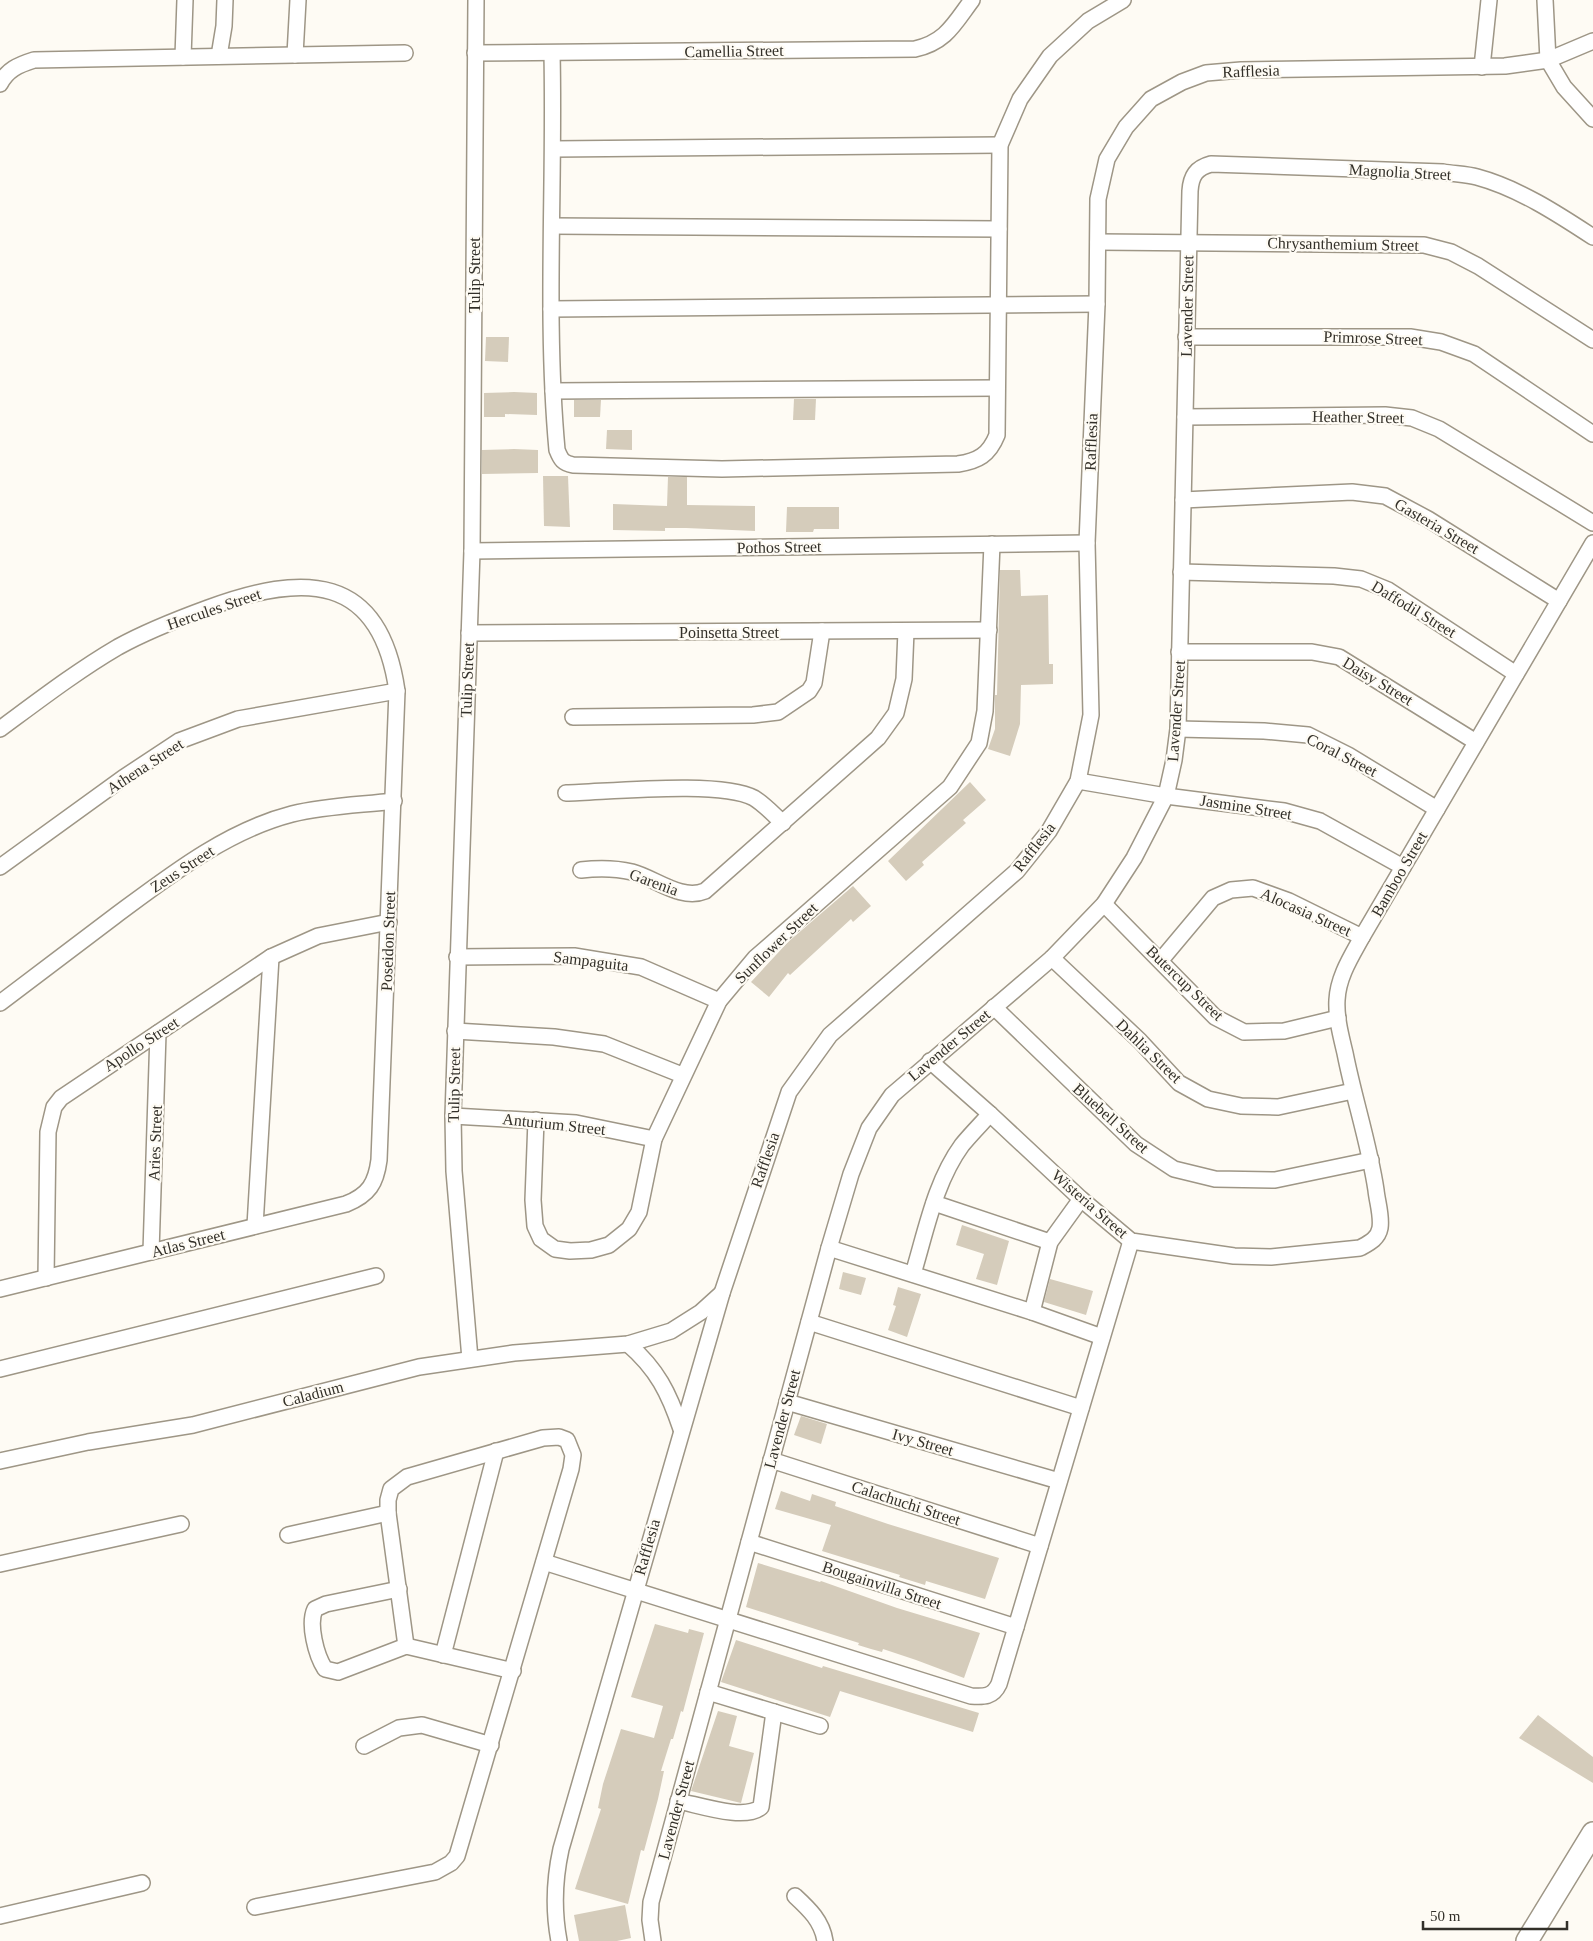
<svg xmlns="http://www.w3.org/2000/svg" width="1593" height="1941" font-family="'Times New Roman',serif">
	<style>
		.building { fill: #d5ccbb }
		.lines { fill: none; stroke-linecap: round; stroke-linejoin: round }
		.street-casing { stroke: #9e9686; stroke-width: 18 }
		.secondary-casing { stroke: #9e9686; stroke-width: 24 }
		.street { stroke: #fff; stroke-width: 15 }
		.secondary { stroke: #fff; stroke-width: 21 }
		.labels { text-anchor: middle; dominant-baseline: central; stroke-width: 4.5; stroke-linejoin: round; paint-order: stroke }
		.street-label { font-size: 16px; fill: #333029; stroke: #fefbf4 }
	</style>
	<rect width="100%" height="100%" fill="#fefbf4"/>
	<g class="building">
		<polygon points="486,337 509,337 508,362 485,361"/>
		<polygon points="514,392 537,393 537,415 505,414 505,417 484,417 484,393"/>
		<polygon points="794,399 816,399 815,420 793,420"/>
		<polygon points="574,400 601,400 600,417 574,417"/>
		<polygon points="607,430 632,430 632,450 606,449"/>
		<polygon points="514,449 538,450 538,473 482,474 482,450"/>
		<polygon points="543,476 568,476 570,527 544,526"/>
		<polygon points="668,477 687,477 687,505 755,506 755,531 686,528 665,528 665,531 613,530 613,504 667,506"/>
		<polygon points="787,507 839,507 839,529 814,529 813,532 786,532"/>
		<polygon points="1000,570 1020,570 1021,596 1048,595 1049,664 1053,664 1053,684 1021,685 1020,724 1010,756 988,749 995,729 995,695 997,695"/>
		<polygon points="970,782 986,800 963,820 966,823 922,862 924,865 906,881 888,861"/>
		<polygon points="853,886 871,906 853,922 851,919 790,975 788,973 769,997 751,982 788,942"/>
		<polygon points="962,1225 1009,1241 997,1285 976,1279 984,1254 956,1245"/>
		<polygon points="843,1272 866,1278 861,1295 839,1289"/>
		<polygon points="1050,1279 1093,1291 1086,1315 1044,1302"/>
		<polygon points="898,1287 921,1294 907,1337 888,1330 896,1306 893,1305"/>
		<polygon points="801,1416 827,1424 821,1444 794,1435"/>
		<polygon points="781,1491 810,1501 812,1494 836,1502 835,1506 888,1524 999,1558 985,1599 926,1581 925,1585 899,1577 900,1575 822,1551 831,1525 775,1509"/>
		<polygon points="758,1563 820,1582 821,1581 897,1608 980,1633 964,1678 916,1660 883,1649 882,1652 871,1649 858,1645 859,1643 746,1607"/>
		<polygon points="655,1624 688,1633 689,1629 704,1633 683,1712 681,1711 673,1739 671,1739 661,1771 664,1771 658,1799 644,1851 641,1850 628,1904 575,1889 601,1809 598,1808 603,1784 621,1729 654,1738 663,1706 631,1697"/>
		<polygon points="736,1640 822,1668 823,1666 979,1713 973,1732 840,1691 830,1717 721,1682"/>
		<polygon points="718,1711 737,1716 729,1746 754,1753 741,1803 691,1791"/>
		<polygon points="1538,1715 1593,1757 1593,1783 1519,1738"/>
		<polygon points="625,1905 631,1938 617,1941 579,1941 574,1915"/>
	</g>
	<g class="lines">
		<defs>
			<g id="street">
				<polyline points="1545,0 1548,60 1564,87 1593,119"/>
				<path d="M 475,53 L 915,49 C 946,42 954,24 972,0"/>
				<path d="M 552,54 C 555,186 545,318 557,450 C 561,460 563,463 573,465 L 722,469 L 958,464 C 978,461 989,455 997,435 L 1000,145 L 1020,99 L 1050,56 L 1088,21 L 1123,0"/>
				<polyline points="295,55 298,0"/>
				<polyline points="219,56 224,26 225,0"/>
				<polyline points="183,57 185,0"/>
				<polyline points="1482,67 1489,0"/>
				<path d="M 0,84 C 7,70 18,65 34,60 L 405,53"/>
				<polyline points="554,149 1000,145"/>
				<polyline points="552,226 999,229"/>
				<polyline points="1098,242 1424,245 1451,252 1478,266 1593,340"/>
				<polyline points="551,309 1097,304"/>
				<polyline points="1186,337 1410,337 1441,342 1474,354 1593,434"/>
				<polyline points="553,391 997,388"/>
				<polyline points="1185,417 1385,415 1412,418 1439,429 1593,523"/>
				<polyline points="1183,500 1352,492 1385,496 1428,519 1559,601"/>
				<polyline points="472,551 1087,543"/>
				<polyline points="1181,572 1334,576 1361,579 1388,590 1516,674"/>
				<polyline points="469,633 989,630"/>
				<polyline points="1179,652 1312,652 1339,657 1476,742"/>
				<polyline points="573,717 753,715 778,712 809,691 814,683 822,631"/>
				<path d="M 0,729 C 38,701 77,671 118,647 C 147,631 178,619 208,608 C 303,573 380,572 397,691 L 379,1160 C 376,1183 369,1195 346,1204 L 0,1289"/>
				<polyline points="1178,729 1264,731 1308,735 1348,755 1437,809"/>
				<polyline points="1078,781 1166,796 1284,811 1320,821 1403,867"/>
				<path d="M 566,793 C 608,792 721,780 754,798 C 764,804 774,815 783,823"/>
				<polyline points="0,867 123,778 179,741 238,719 397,691"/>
				<path d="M 581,870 C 598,868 615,868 632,872 C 655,878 681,901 705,891 L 878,738 L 896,713 L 904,679 L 906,631"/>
				<polyline points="1104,904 1215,1017 1244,1032 1284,1031 1338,1018"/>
				<polyline points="457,957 574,956 641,967 719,1001"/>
				<polyline points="1052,958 1140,1041 1179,1083 1208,1099 1241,1106 1278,1107 1353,1091"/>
				<polyline points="1161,960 1213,898 1231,890 1253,888 1289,901 1362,937"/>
				<path d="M 0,1003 C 38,974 77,945 115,916 C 169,876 226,831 292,814 C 325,806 360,805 394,801"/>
				<polyline points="994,1007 1136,1144 1174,1169 1215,1179 1275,1180 1371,1160"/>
				<polyline points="455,1031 554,1037 604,1044 682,1075"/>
				<path d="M 930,1061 L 990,1114 L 1081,1199 L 1131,1241 L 1234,1256 L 1271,1257 L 1360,1248 C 1369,1243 1378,1239 1380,1228 C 1382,1216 1377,1201 1376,1190 C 1369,1143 1354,1099 1345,1053 C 1341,1036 1336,1018 1337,1000 C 1338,977 1351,957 1362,937 L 1593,543"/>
				<polyline points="453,1116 576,1123 654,1139"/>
				<polyline points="536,1120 533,1200 535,1226 541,1239 555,1249 570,1251 591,1250 609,1245 629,1229 639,1212 654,1139 719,1001 755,958 950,787 979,743 985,711 992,544"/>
				<polyline points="934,1203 1050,1242"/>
				<polyline points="255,1226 271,957"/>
				<polyline points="829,1248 1032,1312 1102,1337"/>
				<polyline points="151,1252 158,1033"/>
				<path d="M 913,1274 C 926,1231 935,1182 962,1145 C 971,1134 981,1124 990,1114"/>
				<polyline points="46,1278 48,1132 54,1107 61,1098 271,957 318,936 389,922"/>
				<polyline points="1032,1312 1050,1242 1081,1199"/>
				<polyline points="809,1322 1081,1408"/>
				<path d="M 628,1344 C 657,1369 669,1393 681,1429"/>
				<polyline points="470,1359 454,1171 453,1116 472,551 476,0"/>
				<polyline points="0,1369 376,1276"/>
				<polyline points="787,1402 1059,1481"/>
				<polyline points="771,1460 1040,1546"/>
				<polyline points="0,1461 88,1442 193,1425 419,1367 514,1353 628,1344 671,1331 701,1312 722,1293"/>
				<polyline points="288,1535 388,1513"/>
				<polyline points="749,1542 1016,1627"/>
				<path d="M 544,1562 L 971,1696 C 984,1697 993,1697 999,1684 L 1131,1241"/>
				<polyline points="0,1564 181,1524"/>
				<path d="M 399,1589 L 326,1604 L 315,1609 C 308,1624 316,1655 325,1669 L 338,1672 L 406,1646 L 513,1671"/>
				<polyline points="443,1655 496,1451"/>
				<polyline points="708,1692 820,1726"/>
				<polyline points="364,1746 399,1728 422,1725 491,1745"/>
				<path d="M 678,1801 C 699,1805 745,1821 761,1807 L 774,1712"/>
				<path d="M 795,1896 C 809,1909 822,1921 825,1941"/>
				<polyline points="255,1907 435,1872 451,1863 457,1856 571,1469 573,1455 567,1440 559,1437 543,1438 407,1477 391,1489 388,1500 388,1513 406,1646"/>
				<polyline points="0,1916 142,1883"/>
				<path d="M 559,1941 C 553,1909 554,1881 561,1849 L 722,1293 L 789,1092 L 830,1035 L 1017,871 L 1049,831 L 1078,781 L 1091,715 L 1087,543 L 1097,304 L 1098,199 L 1107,159 L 1126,127 L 1151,99 L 1182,82 L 1206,73 L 1241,70 L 1505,66 L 1548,60 L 1593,41"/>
				<path d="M 653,1941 L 650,1920 L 651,1902 L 829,1248 L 851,1174 L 869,1128 L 892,1095 L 1052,958 L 1104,904 L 1134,858 L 1166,796 L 1174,760 L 1178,729 L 1190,191 C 1191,176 1196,168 1211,164 L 1443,172 C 1454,174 1466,174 1477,177 C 1518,188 1558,214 1593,237"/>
			</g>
			<polyline id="secondary" points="1527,1941 1593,1833"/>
		</defs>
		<use href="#street" class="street-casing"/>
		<use href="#secondary" class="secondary-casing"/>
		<use href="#street" class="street"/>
		<use href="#secondary" class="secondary"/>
	</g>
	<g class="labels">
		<g class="street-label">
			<text transform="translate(734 51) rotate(-1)">Camellia Street</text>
			<text transform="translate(1251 71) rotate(-2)">Rafflesia</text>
			<text transform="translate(1400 172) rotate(3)">Magnolia Street</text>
			<text transform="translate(1343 244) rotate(1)">Chrysanthemium Street</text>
			<text transform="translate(474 275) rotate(-90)">Tulip Street</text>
			<text transform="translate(1187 306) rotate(-89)">Lavender Street</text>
			<text transform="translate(1373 338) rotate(2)">Primrose Street</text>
			<text transform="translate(1358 417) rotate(1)">Heather Street</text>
			<text transform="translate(1091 442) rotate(-88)">Rafflesia</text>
			<text transform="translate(1437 526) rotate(30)">Gasteria Street</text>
			<text transform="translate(779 547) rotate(-1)">Pothos Street</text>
			<text transform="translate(214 609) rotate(-19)">Hercules Street</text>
			<text transform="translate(1414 609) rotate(31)">Daffodil Street</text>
			<text x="729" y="632">Poinsetta Street</text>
			<text transform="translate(467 680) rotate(-88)">Tulip Street</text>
			<text transform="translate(1378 681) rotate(31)">Daisy Street</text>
			<text transform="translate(1176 711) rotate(-86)">Lavender Street</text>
			<text transform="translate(1342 755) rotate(27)">Coral Street</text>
			<text transform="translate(145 766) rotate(-33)">Athena Street</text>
			<text transform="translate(1246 807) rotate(9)">Jasmine Street</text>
			<text transform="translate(1034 847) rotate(-52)">Rafflesia</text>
			<text transform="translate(182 869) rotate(-33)">Zeus Street</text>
			<text transform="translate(1399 874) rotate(-60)">Bamboo Street</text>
			<text transform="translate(654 882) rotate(20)">Garenia</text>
			<text transform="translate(1306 912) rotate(24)">Alocasia Street</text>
			<text transform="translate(388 941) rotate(-88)">Poseidon Street</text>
			<text transform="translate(776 943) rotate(-44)">Sunflower Street</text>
			<text transform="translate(591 961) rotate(7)">Sampaguita</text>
			<text transform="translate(1185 983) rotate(44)">Butercup Street</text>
			<text transform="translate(141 1044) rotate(-33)">Apollo Street</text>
			<text transform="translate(949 1045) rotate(-40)">Lavender Street</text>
			<text transform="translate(1149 1051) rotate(44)">Dahlia Street</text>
			<text transform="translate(454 1085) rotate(-89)">Tulip Street</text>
			<text transform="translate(1111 1118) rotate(42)">Bluebell Street</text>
			<text transform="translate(554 1124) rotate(6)">Anturium Street</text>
			<text transform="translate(155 1143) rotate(-88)">Aries Street</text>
			<text transform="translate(765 1160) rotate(-71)">Rafflesia</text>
			<text transform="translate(1090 1204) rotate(41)">Wisteria Street</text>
			<text transform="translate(188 1243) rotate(-14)">Atlas Street</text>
			<text transform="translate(313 1394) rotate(-15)">Caladium</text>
			<text transform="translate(782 1419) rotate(-75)">Lavender Street</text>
			<text transform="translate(923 1442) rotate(16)">Ivy Street</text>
			<text transform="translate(906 1503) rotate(18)">Calachuchi Street</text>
			<text transform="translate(647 1547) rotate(-74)">Rafflesia</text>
			<text transform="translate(882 1585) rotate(18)">Bougainvilla Street</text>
			<text transform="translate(676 1810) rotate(-75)">Lavender Street</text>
		</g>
	</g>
	<path d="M1423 1921v8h144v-8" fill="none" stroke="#333029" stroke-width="2.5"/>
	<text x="1430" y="1921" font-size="15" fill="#333029" stroke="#fefbf4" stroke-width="4" paint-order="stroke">50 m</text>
</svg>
